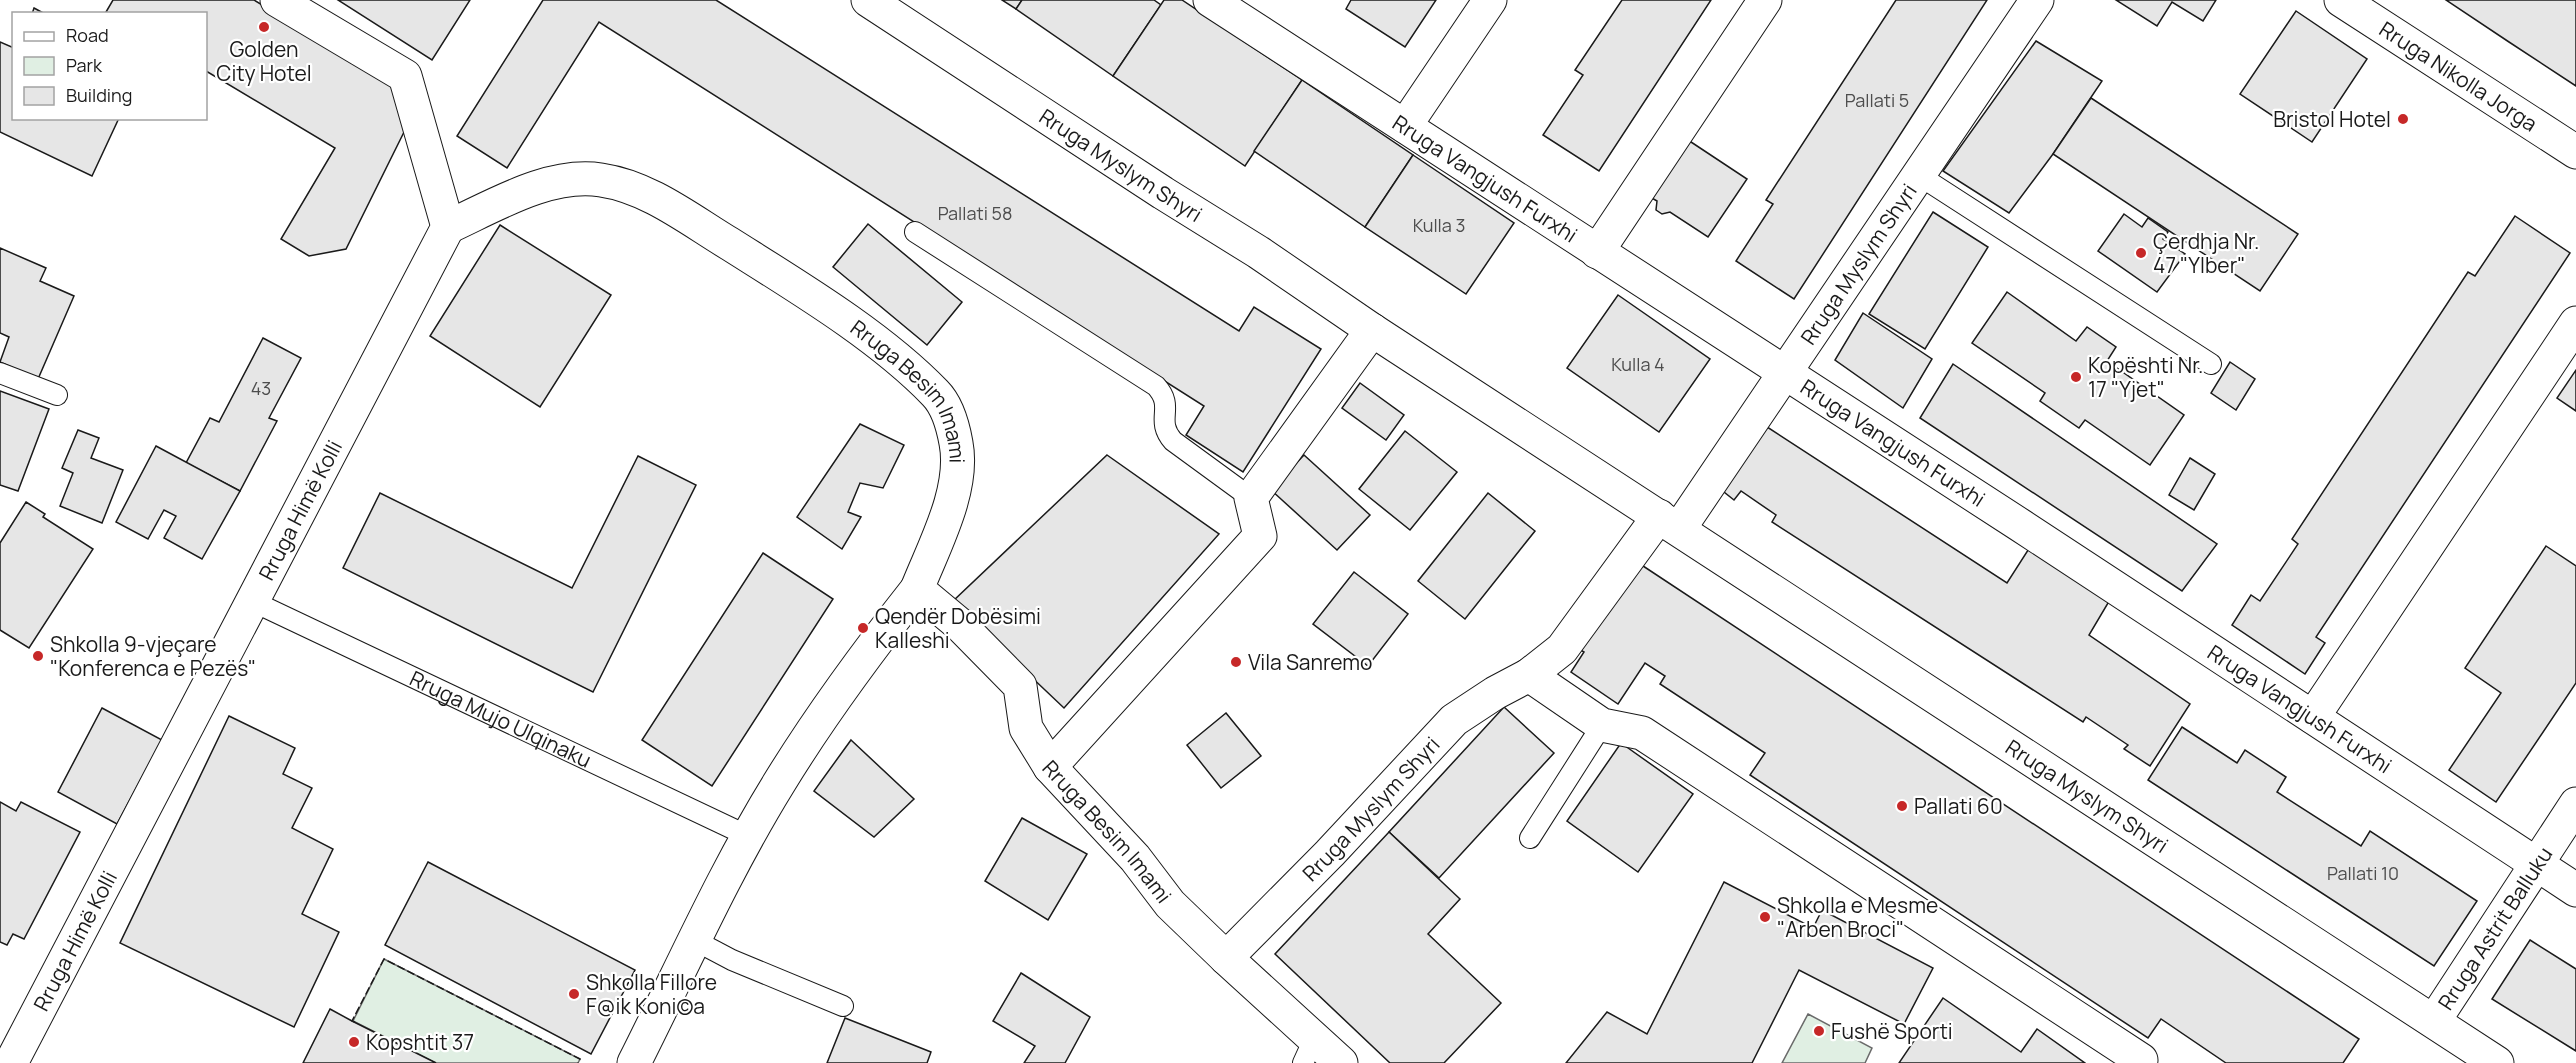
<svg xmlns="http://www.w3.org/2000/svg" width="2576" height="1063" font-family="Manrope,sans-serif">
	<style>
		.green { fill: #e0efe3; stroke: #6a6a6a; stroke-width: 1.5 }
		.building { fill: #e6e6e6; stroke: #1a1a1a; stroke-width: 1.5 }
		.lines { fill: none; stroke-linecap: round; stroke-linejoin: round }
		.service-casing { stroke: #1a1a1a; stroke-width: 22 }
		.minor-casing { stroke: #1a1a1a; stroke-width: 35 }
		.tertiary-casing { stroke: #1a1a1a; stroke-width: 35 }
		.service { stroke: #fff; stroke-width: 20 }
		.minor { stroke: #fff; stroke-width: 33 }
		.tertiary { stroke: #fff; stroke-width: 33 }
		.fence { stroke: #1a1a1a; stroke-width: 1.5; stroke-dasharray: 8 3; stroke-linecap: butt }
		.poi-dot { fill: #c62828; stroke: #fff; stroke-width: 2 }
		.labels { text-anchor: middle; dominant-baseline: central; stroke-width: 4.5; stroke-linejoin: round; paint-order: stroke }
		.number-label { font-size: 18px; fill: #4d4d4d }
		.poi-label { font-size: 21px; fill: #1a1a1a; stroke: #fff; text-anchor: start }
		.street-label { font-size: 21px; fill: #1a1a1a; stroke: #fff }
	</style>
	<rect width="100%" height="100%" fill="#fff"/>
	<g class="green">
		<polygon points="384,959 580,1059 578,1063 436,1063 353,1021"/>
		<polygon points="1808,1014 1872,1048 1865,1063 1782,1063"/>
	</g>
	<g class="building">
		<polygon points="113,0 254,0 392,83 407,126 346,249 309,256 281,239 335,148 206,71 206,14 110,14 106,12"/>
		<polygon points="338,0 470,0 432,60"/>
		<polygon points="543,0 716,0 1239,331 1254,307 1321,349 1243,472 1186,435 1204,406 599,22 507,168 457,136"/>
		<polygon points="1002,0 1022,0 1016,9"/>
		<polygon points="1022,0 1154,0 1161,5 1113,76 1016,9"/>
		<polygon points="1164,0 1182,0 1302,80 1245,166 1113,76"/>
		<polygon points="1351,0 1436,0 1405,47 1346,9"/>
		<polygon points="1622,0 1711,0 1599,171 1543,135 1583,75 1575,70"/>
		<polygon points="1896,0 1987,0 1794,299 1736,261 1773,204 1766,200"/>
		<polygon points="2116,0 2216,0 2203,21 2172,2 2157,26"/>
		<polygon points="2446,0 2576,0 2576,86 2509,42"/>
		<polygon points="34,8 45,14 32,14"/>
		<polygon points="2296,11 2367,59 2312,142 2240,94"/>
		<polygon points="2036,41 2102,81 2053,154 2009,213 1943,171"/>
		<polygon points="0,42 14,48 14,118 119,118 92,176 0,132"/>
		<polygon points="1302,80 1413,155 1365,227 1254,151"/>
		<polygon points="2091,98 2298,234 2260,291 2053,154"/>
		<polygon points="1688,140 1747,179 1708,237 1670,212 1662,214 1656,210 1657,201 1650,197"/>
		<polygon points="1413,155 1514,223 1466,294 1365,227"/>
		<polygon points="1933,212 1988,247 1925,349 1869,314"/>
		<polygon points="2124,214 2142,227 2148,218 2168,232 2163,239 2185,254 2157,292 2098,251"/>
		<polygon points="2515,216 2570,253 2316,637 2325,643 2305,674 2232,625 2251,595 2260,601 2298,544 2292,539 2468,272 2475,276"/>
		<polygon points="868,224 962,302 927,345 833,267"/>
		<polygon points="500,225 611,295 540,407 430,336"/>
		<polygon points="0,248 46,268 40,281 74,296 38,379 0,362 9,337 0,333"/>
		<polygon points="2007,292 2076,341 2087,327 2116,347 2107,361 2184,415 2150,465 2085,420 2079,428 2040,401 2045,393 1972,343"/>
		<polygon points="1618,295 1710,359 1659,432 1567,368"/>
		<polygon points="1863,313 1932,359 1903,408 1835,360"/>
		<polygon points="263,338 301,358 269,418 277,421 240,491 186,463 210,418 219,422"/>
		<polygon points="2230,362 2255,379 2236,410 2211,393"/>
		<polygon points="1953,364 2217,544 2182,591 1920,418"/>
		<polygon points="2576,370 2576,411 2557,398"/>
		<polygon points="1360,383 1404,415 1386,440 1342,408"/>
		<polygon points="0,391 49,409 18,491 0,485"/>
		<polygon points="1761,423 2007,583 2030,547 2111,598 2089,635 2190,704 2150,766 2124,749 2128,745 2086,717 2083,722 1772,522 1776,515 1741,491 1734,500 1719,488"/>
		<polygon points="860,424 904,445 883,488 860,483 848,512 861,517 842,549 797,517"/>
		<polygon points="78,430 99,438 91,458 123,470 102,523 60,506 73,473 62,468"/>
		<polygon points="1405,431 1457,472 1410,530 1359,489"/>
		<polygon points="156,446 240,491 202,559 164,538 176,516 164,510 148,539 116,522"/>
		<polygon points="1107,455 1219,534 1064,708 952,602"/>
		<polygon points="1304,455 1370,515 1337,550 1271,490"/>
		<polygon points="638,456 696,485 593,692 343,568 380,493 572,588"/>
		<polygon points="2190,458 2215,474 2194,510 2169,495"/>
		<polygon points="1488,493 1535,531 1465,619 1418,581"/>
		<polygon points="26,502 45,514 43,517 93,549 29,648 0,630 0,543"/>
		<polygon points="2546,546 2576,566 2576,683 2496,802 2449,770 2501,693 2465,668"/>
		<polygon points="763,553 833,599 712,786 642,740"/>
		<polygon points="1637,562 2359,1039 2343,1063 2226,1063 2161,1019 2148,1038 1750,775 1765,753 1660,684 1665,676 1645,663 1618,704 1571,672 1584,652 1579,649"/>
		<polygon points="1354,572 1408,614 1368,666 1313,624"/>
		<polygon points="1504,707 1554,753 1439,878 1389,832"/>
		<polygon points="102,708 162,740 117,824 58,792"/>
		<polygon points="1226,713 1261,756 1221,788 1187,745"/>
		<polygon points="229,716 295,748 283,774 312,788 292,828 333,849 302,914 339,932 294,1027 120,943"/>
		<polygon points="2182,727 2237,763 2245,750 2286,777 2277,792 2361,846 2370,831 2477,901 2434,966 2148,780"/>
		<polygon points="851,740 914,799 874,837 814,791"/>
		<polygon points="1621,743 1693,794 1638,872 1567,821"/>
		<polygon points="0,802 16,811 21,802 80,832 24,939 13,934 7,945 0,942"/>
		<polygon points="1022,818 1087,854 1048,920 985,881"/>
		<polygon points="1389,832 1460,899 1428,934 1501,1003 1444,1063 1390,1063 1275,954"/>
		<polygon points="428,862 635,970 591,1054 385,945"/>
		<polygon points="1724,882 1813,928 1822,910 1933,968 1904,1024 1799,970 1752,1063 1566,1063 1607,1012 1647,1034"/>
		<polygon points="2530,940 2576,969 2576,1051 2492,999"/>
		<polygon points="1021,973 1090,1017 1065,1063 1024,1063 1035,1046 993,1021"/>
		<polygon points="1943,998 2021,1052 2037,1029 2085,1063 1899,1063"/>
		<polygon points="330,1009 352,1021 436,1063 303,1063"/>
		<polygon points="845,1018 931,1052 927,1063 827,1063"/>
	</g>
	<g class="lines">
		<defs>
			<g id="service">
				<polyline points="1920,176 2211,364"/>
				<path d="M 915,232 L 1156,386 C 1176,408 1154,419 1173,441 L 1251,498"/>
				<polyline points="0,373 57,395"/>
				<path id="s1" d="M 254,602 L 748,836"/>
				<polyline points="1530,838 1602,725"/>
				<polyline points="696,941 732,960 843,1006"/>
				<polyline points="1303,1063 1314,1039"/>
			</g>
			<g id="minor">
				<path id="s2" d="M 1210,0 L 2020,525 L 2576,890"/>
				<path id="s3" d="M 2341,0 L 2576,152"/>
				<polyline points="1405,126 1490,0"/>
				<path id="s4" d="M 448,227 C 494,206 549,172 601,180 C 649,187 690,220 730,244 C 798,287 880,336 935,393 C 947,405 953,426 956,443 C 965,490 934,546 917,589 L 959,624 L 1020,686 L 1026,728 L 1050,767 L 1135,858 L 1170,904 L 1226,958 L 1341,1063"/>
				<polyline points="1597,252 1765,0"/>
				<path id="s5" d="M 1679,529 L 2037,0"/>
				<polyline points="1529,675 1602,725 1642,733 2141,1060 2140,1063"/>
				<polyline points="2313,717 2576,323"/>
				<polyline points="1050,767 1260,536 1251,498 1372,330"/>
				<path id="s6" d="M 1226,958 L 1330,853 L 1454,720 L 1495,693 L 1529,675 L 1562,649 L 1659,516"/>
				<path id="s7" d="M 2434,1021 L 2576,804"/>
				<path id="s8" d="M 11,1063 L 448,227 L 405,76 L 277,0"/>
				<path d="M 634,1063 C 681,970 724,872 779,783 C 820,716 868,651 917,589"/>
			</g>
			<g id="tertiary">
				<path id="s9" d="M 868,0 L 1163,193 L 1258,252 L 1372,330 L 2497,1063"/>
			</g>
		</defs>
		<use href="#service" class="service-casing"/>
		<use href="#minor" class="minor-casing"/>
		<use href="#tertiary" class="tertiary-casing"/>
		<use href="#service" class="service"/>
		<use href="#minor" class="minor"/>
		<use href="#tertiary" class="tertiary"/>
		<polyline class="fence" points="355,1022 352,1021 384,959 580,1059 578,1063"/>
	</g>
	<g class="poi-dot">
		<circle cx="264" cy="27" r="6"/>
		<circle cx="2403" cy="119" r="6"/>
		<circle cx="2141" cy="253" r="6"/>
		<circle cx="2076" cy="377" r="6"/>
		<circle cx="863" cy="628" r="6"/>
		<circle cx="38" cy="656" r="6"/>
		<circle cx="1236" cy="662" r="6"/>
		<circle cx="1902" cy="806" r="6"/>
		<circle cx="1765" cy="917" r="6"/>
		<circle cx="574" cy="994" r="6"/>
		<circle cx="1819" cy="1031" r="6"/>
		<circle cx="354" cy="1042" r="6"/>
	</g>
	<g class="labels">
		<g class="number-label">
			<text x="1877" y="100">Pallati 5</text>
			<text x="975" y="213">Pallati 58</text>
			<text x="1439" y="225">Kulla 3</text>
			<text x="1638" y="364">Kulla 4</text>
			<text x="261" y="388">43</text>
			<text x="2363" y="873">Pallati 10</text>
		</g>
		<g class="poi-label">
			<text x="264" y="49" text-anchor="middle">Golden<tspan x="264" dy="24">City Hotel</tspan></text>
			<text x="2391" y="119" text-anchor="end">Bristol Hotel</text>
			<text x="2153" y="241">Çerdhja Nr.<tspan x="2153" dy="24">47 "Ylber"</tspan></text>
			<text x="2088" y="365">Kopështi Nr.<tspan x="2088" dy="24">17 "Yjet"</tspan></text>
			<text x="875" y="616">Qendër Dobësimi<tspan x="875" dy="24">Kalleshi</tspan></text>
			<text x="50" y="644">Shkolla 9-vjeçare<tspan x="50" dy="24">"Konferenca e Pezës"</tspan></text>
			<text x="1248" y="662">Vila Sanremo</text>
			<text x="1914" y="806">Pallati 60</text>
			<text x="1777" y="905">Shkolla e Mesme<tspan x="1777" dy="24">"Arben Broci"</tspan></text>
			<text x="586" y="982">Shkolla Fillore<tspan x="586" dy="24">F@ik Koni©a</tspan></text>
			<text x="1831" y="1031">Fushë Sporti</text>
			<text x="366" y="1042">Kopshtit 37</text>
		</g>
		<g class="street-label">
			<text stroke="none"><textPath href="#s3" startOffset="140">Rruga Nikolla Jorga</textPath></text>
			<text stroke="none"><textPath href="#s9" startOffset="302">Rruga Myslym Shyri</textPath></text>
			<text stroke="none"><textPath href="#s2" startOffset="328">Rruga Vangjush Furxhi</textPath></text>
			<text stroke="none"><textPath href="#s5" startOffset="320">Rruga Myslym Shyri</textPath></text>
			<text stroke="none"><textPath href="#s4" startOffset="546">Rruga Besim Imami</textPath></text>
			<text stroke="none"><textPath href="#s2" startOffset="814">Rruga Vangjush Furxhi</textPath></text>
			<text stroke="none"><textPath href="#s8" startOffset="624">Rruga Himë Kolli</textPath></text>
			<text stroke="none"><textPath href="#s2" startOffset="1300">Rruga Vangjush Furxhi</textPath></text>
			<text stroke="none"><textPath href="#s1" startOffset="273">Rruga Mujo Ulqinaku</textPath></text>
			<text stroke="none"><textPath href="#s9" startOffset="1456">Rruga Myslym Shyri</textPath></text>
			<text stroke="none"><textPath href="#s6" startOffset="208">Rruga Myslym Shyri</textPath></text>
			<text stroke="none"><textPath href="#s4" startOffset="1086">Rruga Besim Imami</textPath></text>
			<text stroke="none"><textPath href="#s7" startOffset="111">Rruga Astrit Balluku</textPath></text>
			<text stroke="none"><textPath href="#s8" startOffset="138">Rruga Himë Kolli</textPath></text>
		</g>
	</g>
	<rect x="12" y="12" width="195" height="108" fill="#ffffff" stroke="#a3a3a3" stroke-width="1.5"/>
	<rect x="24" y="32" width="30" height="9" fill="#ffffff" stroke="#a3a3a3" stroke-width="1.5"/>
	<text x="66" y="42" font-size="18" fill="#1a1a1a">Road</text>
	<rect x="24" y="57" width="30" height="18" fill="#e0efe3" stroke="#a3a3a3" stroke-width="1.5"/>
	<text x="66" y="72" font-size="18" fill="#1a1a1a">Park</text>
	<rect x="24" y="87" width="30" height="18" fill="#e6e6e6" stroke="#a3a3a3" stroke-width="1.5"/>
	<text x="66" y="102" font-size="18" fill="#1a1a1a">Building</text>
</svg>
